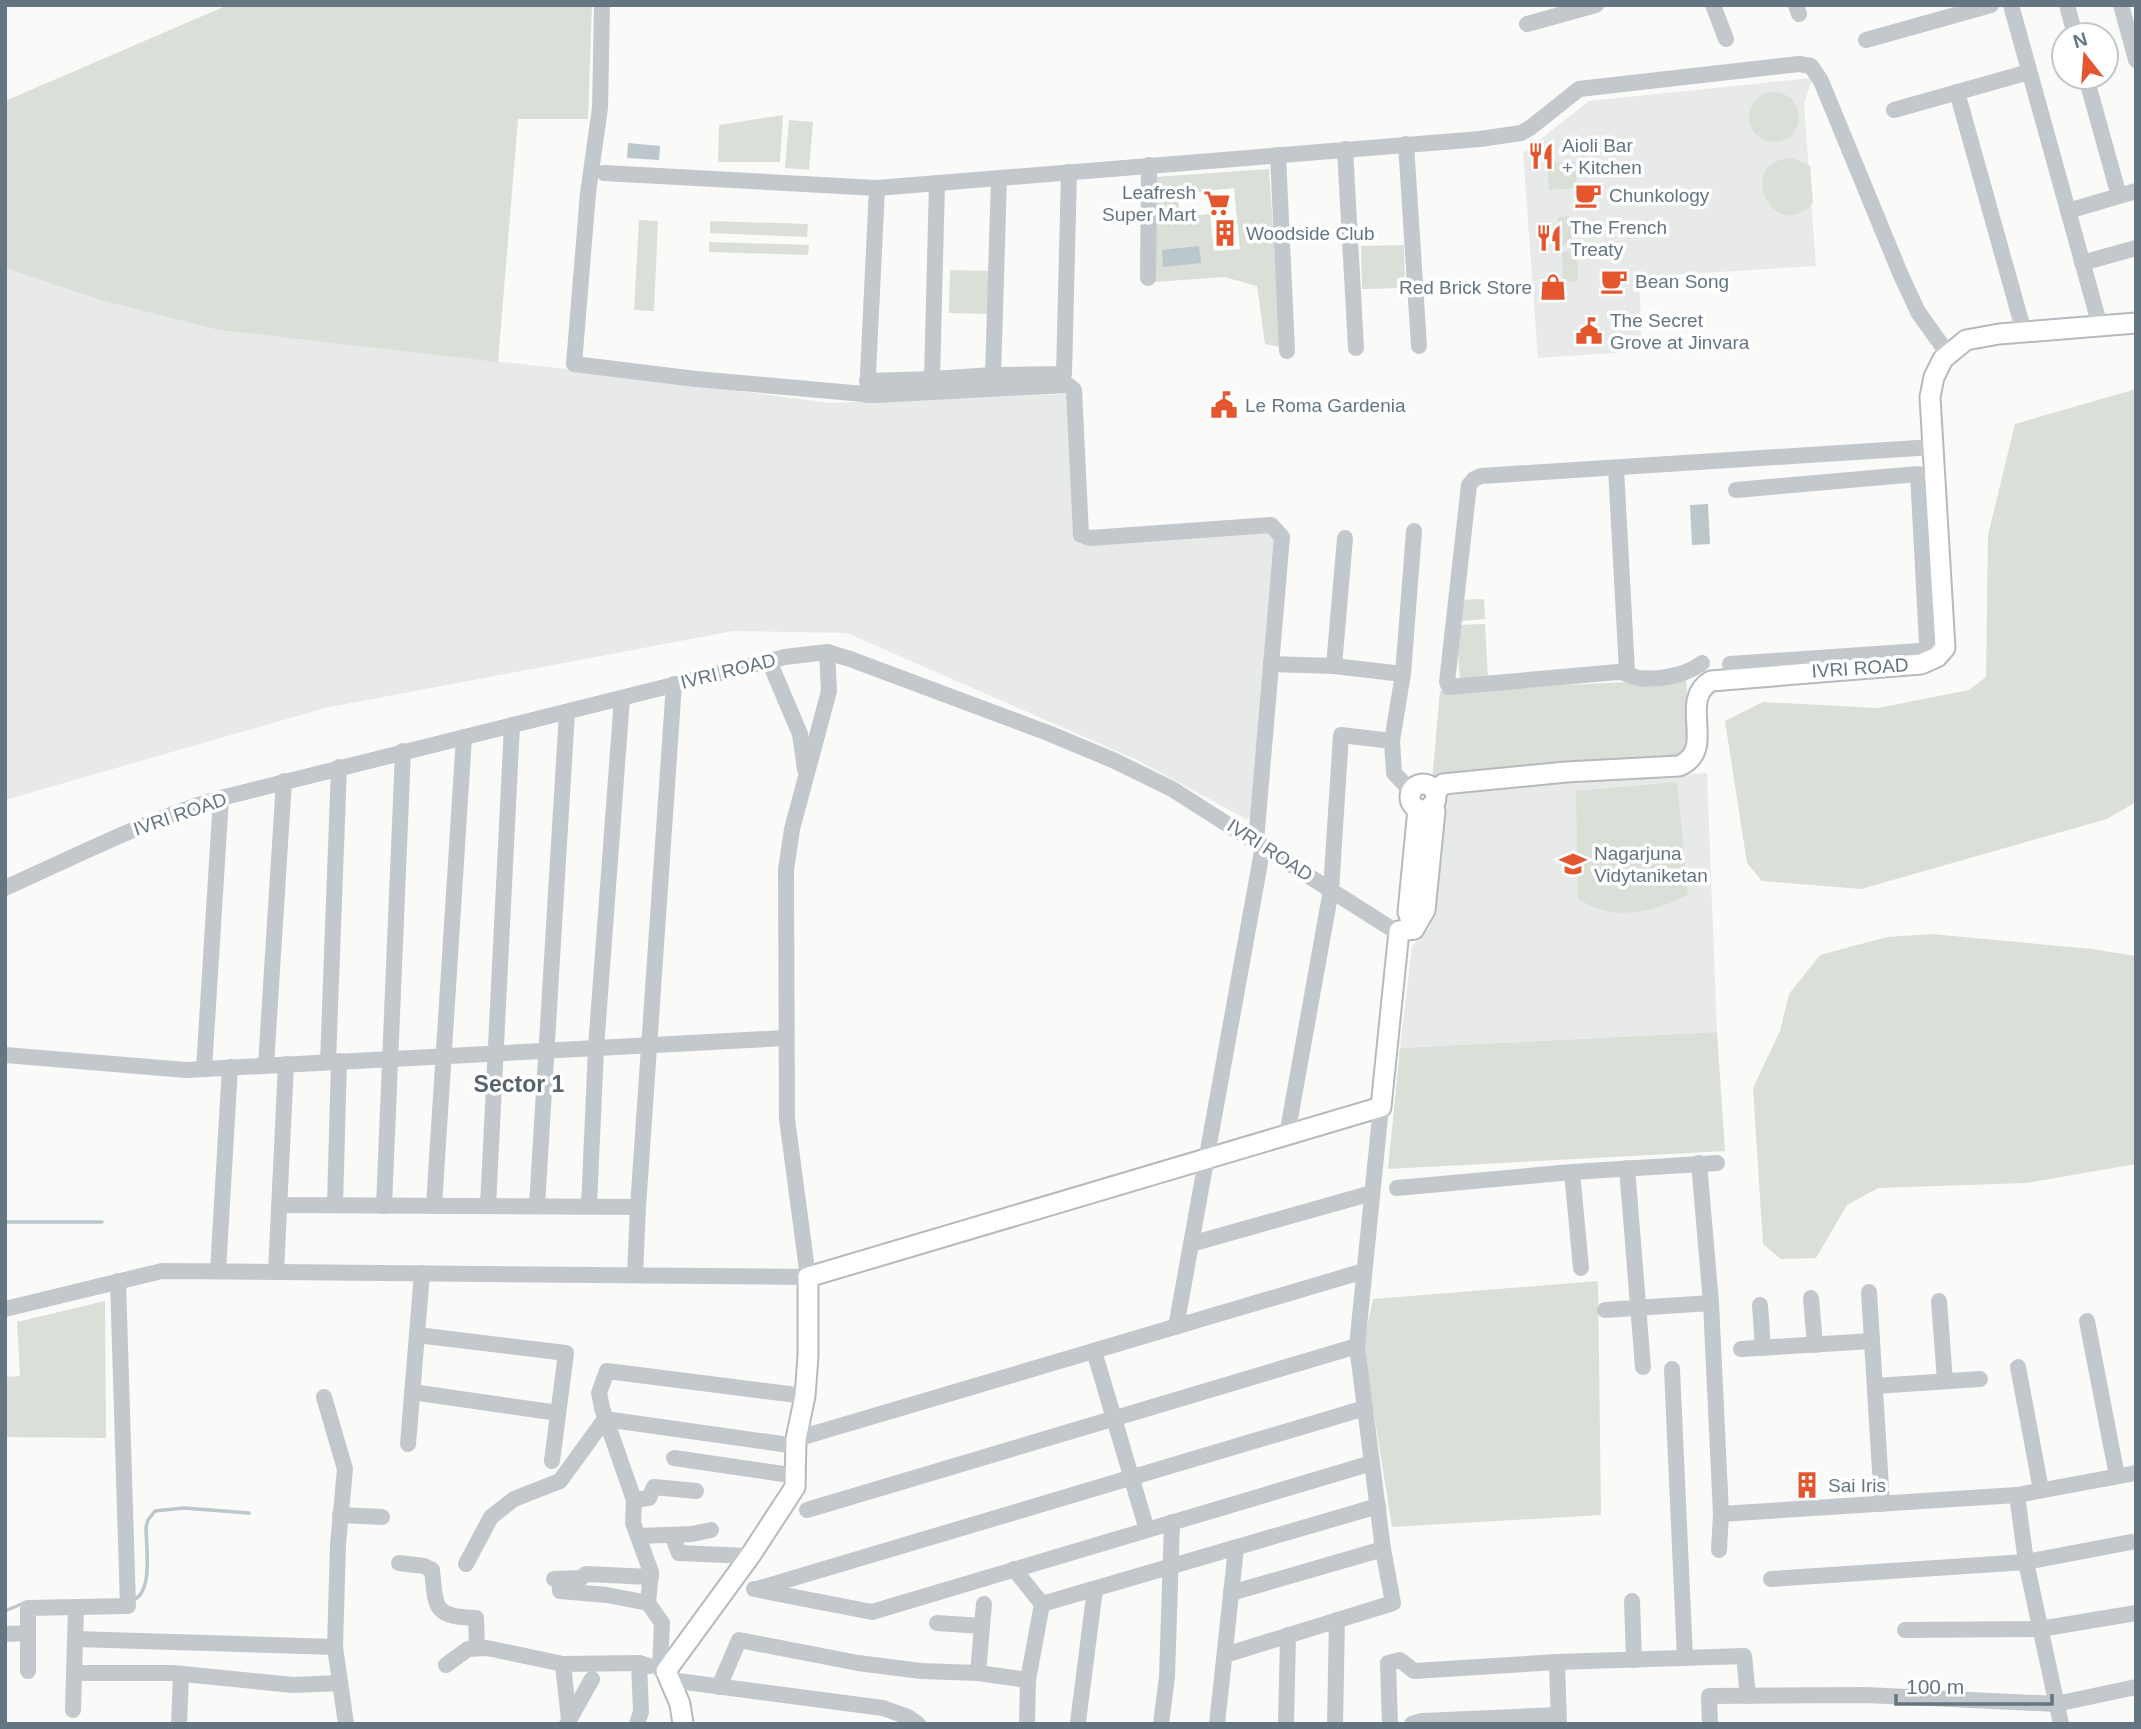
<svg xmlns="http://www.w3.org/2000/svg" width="2141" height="1729" font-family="Helvetica,sans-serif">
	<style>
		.built { fill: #e8e9e9 }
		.green { fill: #dadfd7; fill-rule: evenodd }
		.water { fill: #bbc7cb }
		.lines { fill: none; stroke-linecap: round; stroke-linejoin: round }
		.stream { stroke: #bbc7cb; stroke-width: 3.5 }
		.major-casing { stroke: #b5babe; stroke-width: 23 }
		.minor { stroke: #c3c8cc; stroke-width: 16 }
		.major { stroke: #fff; stroke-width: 19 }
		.labels { text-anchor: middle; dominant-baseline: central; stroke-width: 7; stroke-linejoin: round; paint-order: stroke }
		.poi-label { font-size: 19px; fill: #657683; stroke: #fff; text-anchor: start }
		.street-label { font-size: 19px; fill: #657683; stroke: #fff }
		.quarter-label { font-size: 23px; font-weight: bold; fill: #57646e; stroke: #fff }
	</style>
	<rect width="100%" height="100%" fill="#fafaf8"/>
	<g class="built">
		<polygon points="1812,78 1804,104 1816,266 1639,277 1642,351 1538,358 1523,153 1589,101"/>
		<polygon points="5,268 99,299 218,330 567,369 831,403 1067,394 1075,539 1080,544 1271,533 1277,540 1254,816 1246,819 1137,760 847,633 733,631 325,708 5,800"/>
		<polygon points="1707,773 1717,1032 1400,1048 1412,946 1430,927 1441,801 1451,790"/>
	</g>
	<g class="green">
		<polygon points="228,5 592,5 588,119 518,119 498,362 218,330 101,300 5,268 5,101"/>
		<circle cx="1774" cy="117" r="25"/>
		<polygon points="783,115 780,162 718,162 719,125"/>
		<polygon points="789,120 813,122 809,170 785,168"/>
		<path d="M 1792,158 L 1810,166 L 1813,203 C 1773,247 1733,160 1792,158 Z"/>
		<polygon points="1575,161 1577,188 1549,190 1547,163"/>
		<path d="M 1269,169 L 1281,347 L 1265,344 L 1257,286 L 1224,277 L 1154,282 L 1155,177 ZM 1234,188 L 1240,249 L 1214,251 L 1210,214 L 1180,217 L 1178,194 Z"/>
		<polygon points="1570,216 1572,245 1559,246 1558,217"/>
		<polygon points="639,220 658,221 654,311 634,310"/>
		<polygon points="710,221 808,224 807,237 710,233"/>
		<polygon points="709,242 809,245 808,255 709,252"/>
		<polygon points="1404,245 1405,288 1362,289 1361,246"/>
		<polygon points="1577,251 1578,281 1563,282 1562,252"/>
		<polygon points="950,270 993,271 992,314 949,313"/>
		<polygon points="2136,389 2136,802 2107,819 1861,889 1762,881 1747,863 1725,721 1763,702 1878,708 1969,690 1986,677 1988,535 2015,424"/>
		<polygon points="1484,599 1485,619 1461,621 1460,600"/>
		<polygon points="1485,624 1488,679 1460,681 1456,625"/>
		<polygon points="1686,679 1692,744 1676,757 1432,781 1440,691"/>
		<path d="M 1677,782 L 1688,895 C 1663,907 1632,918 1603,910 C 1594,908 1586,903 1578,899 L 1576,791 Z"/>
		<polygon points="1931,934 2092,949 2136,956 2136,1164 2026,1183 1878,1188 1847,1205 1816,1258 1781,1259 1763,1244 1753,1088 1780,1031 1789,994 1820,955 1887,937"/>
		<polygon points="1717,1032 1725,1151 1388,1169 1400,1048"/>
		<polygon points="1598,1281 1601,1515 1392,1527 1363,1345 1373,1299"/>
		<polygon points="105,1301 106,1438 5,1437 5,1377 20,1376 17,1322"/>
	</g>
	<g class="water">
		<polygon points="628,143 660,146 659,160 627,158"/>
		<polygon points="1199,246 1201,263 1163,267 1162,250"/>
		<polygon points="1708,504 1710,544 1692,545 1690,505"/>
	</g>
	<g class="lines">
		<g class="stream">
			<polyline points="5,1222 102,1222"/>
			<path d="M 131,1601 C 154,1595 146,1547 146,1527 L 148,1520 L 155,1511 L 184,1508 L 249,1513"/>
			<polyline points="5,1611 26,1602"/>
		</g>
		<defs>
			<g id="major">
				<circle cx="1423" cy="797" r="13"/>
				<path d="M 1435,793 L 1443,784 L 1566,772 L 1679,766 C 1718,750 1677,701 1711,681 L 1921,664 L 1937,657 L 1945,648 L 1930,397 L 1934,377 L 1943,359 L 1966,340 L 1999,334 L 2136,323"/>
				<polyline points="1414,929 1408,912 1418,809"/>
				<polyline points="683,1724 680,1704 666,1671 750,1556 795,1487 796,1439 805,1396 808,1356 808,1277 1381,1107 1399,931 1414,929 1425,910 1435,811 1432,805"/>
			</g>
		</defs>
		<use href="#major" class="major-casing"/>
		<g class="minor">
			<polyline points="602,5 600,108 588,193 574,364 696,379 875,395 1068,385 1074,390 1081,535 1090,538 1271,525 1282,537 1256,841"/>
			<polyline points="1713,5 1726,39"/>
			<polyline points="1796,5 1799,14"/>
			<polyline points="2011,5 2100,326"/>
			<polyline points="2067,5 2075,35"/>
			<polyline points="2121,5 2136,60"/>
			<polyline points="1527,24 1596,5"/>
			<polyline points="1866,40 1991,5"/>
			<polyline points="2086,77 2119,196"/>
			<polyline points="1957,92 2024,332"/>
			<polyline points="1894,110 2029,72"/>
			<polyline points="1406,144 1419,346"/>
			<polyline points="1345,149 1356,348"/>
			<polyline points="1278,155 1287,351"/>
			<polyline points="604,173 877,188 1480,139 1521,133 1530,128 1579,89 1799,64 1811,66 1821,81 1900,273 1918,312 1948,354"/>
			<polyline points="937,183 932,379 993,375 1064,374 1069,172"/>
			<polyline points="2068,211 2136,191"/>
			<polyline points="2082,263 2136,248"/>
			<polyline points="1148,278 1149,165"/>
			<polyline points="993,375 999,178"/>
			<polyline points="867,381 932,379"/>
			<polyline points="867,395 877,188"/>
			<polyline points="1616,468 1627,672"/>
			<polyline points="769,661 800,734 805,769"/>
			<path d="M 1702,663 C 1685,676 1659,680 1639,678 C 1631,677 1627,672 1618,672 L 1449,687 L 1447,682 L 1469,485 L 1474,479 L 1481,476 L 1933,447"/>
			<polyline points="1271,664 1334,666 1403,674"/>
			<polyline points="1730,664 1920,651 1926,649 1927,643 1918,474 1736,490"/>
			<polyline points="1334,666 1345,538"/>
			<polyline points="1411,791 1394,773 1392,741 1403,674 1414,531"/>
			<path d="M 5,888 C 76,856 146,820 221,798 L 785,657 L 827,652 L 850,659 L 1048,733 L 1115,761 L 1172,789 L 1395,931 L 1399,931"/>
			<polyline points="5,1055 186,1070 785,1038"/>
			<polyline points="328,1062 339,767"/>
			<polyline points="266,1065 284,781"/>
			<polyline points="204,1069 221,798"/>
			<polyline points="1287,1135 1331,890 1341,735 1392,741"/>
			<polyline points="1699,1163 1711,1303"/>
			<polyline points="1627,1168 1643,1367"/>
			<polyline points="1572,1172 1581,1268"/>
			<polyline points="1397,1188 1572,1172 1717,1163"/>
			<polyline points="279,1205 638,1207"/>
			<polyline points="335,1205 339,1061"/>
			<polyline points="384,1206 403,751"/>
			<polyline points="434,1206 464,737"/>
			<polyline points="488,1206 512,725"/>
			<polyline points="537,1206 567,712"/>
			<polyline points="589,1206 596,1048 622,698"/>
			<polyline points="1191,1244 1372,1193"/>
			<polyline points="218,1271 230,1067"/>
			<polyline points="276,1272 286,1064"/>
			<polyline points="635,1275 638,1207 674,684"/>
			<polyline points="1869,1292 1882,1504"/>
			<polyline points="1811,1298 1815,1345"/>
			<polyline points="1939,1301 1945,1381"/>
			<polyline points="1760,1305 1763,1348"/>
			<polyline points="5,1309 162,1271 808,1277 787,1119 786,870 792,829 829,691 827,652"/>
			<polyline points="1605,1310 1711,1303 1721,1514 1719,1550"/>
			<polyline points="2087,1321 2117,1476"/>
			<polyline points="1176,1327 1263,846"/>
			<polyline points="417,1335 566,1353 552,1461"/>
			<polyline points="1741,1349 1872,1341"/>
			<polyline points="1094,1351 1147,1530"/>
			<polyline points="2018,1367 2041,1490"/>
			<polyline points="1672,1369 1685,1658"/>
			<polyline points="1875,1386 1980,1379"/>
			<polyline points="412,1392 558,1413"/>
			<polyline points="324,1397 345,1469 338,1544 335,1647 346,1724"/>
			<polyline points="605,1419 796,1446"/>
			<polyline points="796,1439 1364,1271"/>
			<polyline points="408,1444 422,1273"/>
			<polyline points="674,1458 797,1476"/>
			<polyline points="634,1500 649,1498 654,1487 696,1491"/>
			<polyline points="807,1510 1357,1346"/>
			<polyline points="1721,1514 2017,1495"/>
			<polyline points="340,1515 382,1517"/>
			<polyline points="672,1535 679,1553 750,1556"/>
			<polyline points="638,1536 692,1534 711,1530"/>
			<path d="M 399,1563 L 424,1566 L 432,1570 C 436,1608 433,1617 476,1618 L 477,1648"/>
			<polyline points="466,1564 491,1517 514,1499 560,1481 605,1419"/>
			<polyline points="1014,1569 1042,1604 1378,1506"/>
			<polyline points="554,1579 581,1578 586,1574 651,1577"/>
			<polyline points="559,1579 560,1591 607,1595 648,1603"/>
			<polyline points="1771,1579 2026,1562 2131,1542"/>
			<polyline points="754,1589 872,1612 1372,1463"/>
			<polyline points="757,1589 1365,1408"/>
			<polyline points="1231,1593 1383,1549 1357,1346 1381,1107"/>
			<polyline points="1632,1601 1634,1660"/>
			<polyline points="937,1623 982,1626 978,1673"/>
			<polyline points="982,1626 984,1604"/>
			<polyline points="1905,1630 2040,1629 2136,1613"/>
			<polyline points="28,1633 28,1671"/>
			<polyline points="5,1634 28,1633 28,1608 128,1606 118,1281"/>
			<polyline points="75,1639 335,1647"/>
			<polyline points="1225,1655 1393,1603 1383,1549"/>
			<polyline points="446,1665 468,1649 487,1648 563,1664"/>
			<polyline points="660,1669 662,1623 648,1603 651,1572 633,1523 634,1500 602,1408 599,1393 607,1371 805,1396"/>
			<polyline points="74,1673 173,1673 293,1685 340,1683"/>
			<polyline points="670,1680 883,1708 908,1717 918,1724"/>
			<polyline points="719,1687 739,1640 858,1663 921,1671 978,1673 1028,1680"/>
			<polyline points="73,1710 76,1607"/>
			<polyline points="569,1720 592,1679"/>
			<polyline points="1078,1722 1095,1589"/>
			<polyline points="179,1724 181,1674"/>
			<polyline points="567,1724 569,1720 563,1664 639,1663"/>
			<polyline points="637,1724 641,1712 639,1663 649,1666"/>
			<polyline points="1027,1724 1028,1680 1042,1604"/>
			<polyline points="1161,1724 1167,1677 1172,1522"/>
			<polyline points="1217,1724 1236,1548"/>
			<polyline points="1286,1724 1288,1635"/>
			<polyline points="1335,1724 1337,1620"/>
			<polyline points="1390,1724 1388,1663 1400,1660 1414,1671 1557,1662"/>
			<polyline points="1412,1724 1422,1721 1558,1715"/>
			<polyline points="1559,1724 1557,1662 1744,1656 1748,1696"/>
			<polyline points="1710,1724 1709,1696 1866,1695 2056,1704 2136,1687"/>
			<polyline points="2061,1724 2026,1562 2017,1495 2136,1473"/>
		</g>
		<use href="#major" class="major"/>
	</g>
	<defs>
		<symbol id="restaurant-bare" viewBox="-9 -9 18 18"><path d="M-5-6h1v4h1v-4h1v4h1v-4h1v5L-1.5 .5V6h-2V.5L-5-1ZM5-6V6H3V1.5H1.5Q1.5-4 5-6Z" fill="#e4572e" stroke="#fff" stroke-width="2.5" paint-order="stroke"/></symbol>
		<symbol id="cafe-bare" viewBox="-9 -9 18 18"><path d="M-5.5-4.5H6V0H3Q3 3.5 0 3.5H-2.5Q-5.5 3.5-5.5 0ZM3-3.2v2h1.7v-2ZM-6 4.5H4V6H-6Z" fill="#e4572e" stroke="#fff" stroke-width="2.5" paint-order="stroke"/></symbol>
		<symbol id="supermarket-bare" viewBox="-9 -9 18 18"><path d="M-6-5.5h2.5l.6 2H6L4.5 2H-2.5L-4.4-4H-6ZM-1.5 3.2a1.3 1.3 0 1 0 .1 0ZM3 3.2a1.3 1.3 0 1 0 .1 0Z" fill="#e4572e" stroke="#fff" stroke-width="2.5" paint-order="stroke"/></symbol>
		<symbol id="building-bare" viewBox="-9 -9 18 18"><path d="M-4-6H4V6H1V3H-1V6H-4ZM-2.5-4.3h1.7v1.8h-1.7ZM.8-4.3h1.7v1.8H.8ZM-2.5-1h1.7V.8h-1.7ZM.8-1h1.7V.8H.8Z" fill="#e4572e" stroke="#fff" stroke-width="2.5" paint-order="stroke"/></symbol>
		<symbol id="shop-bare" viewBox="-9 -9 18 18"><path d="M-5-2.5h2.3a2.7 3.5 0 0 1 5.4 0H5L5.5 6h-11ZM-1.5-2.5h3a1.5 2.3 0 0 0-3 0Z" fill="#e4572e" stroke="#fff" stroke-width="2.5" paint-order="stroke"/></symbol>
		<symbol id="civic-bare" viewBox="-9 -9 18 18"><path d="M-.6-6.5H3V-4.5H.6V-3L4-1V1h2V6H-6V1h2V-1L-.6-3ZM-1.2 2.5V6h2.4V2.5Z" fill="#e4572e" stroke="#fff" stroke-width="2.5" paint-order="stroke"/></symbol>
		<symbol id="school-bare" viewBox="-9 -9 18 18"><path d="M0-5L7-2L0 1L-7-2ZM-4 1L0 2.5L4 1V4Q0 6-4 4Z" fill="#e4572e" stroke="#fff" stroke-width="2.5" paint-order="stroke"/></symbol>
	</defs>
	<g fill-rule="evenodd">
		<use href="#restaurant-bare" x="1522" y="137" width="38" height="38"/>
		<use href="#cafe-bare" x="1569" y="176" width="38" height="38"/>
		<use href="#supermarket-bare" x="1198" y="184" width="38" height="38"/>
		<use href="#building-bare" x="1206" y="214" width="38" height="38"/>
		<use href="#restaurant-bare" x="1530" y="219" width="38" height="38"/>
		<use href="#cafe-bare" x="1595" y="262" width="38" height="38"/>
		<use href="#shop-bare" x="1534" y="268" width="38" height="38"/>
		<use href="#civic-bare" x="1570" y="312" width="38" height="38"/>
		<use href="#civic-bare" x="1205" y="386" width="38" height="38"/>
		<use href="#school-bare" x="1554" y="845" width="38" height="38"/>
		<use href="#building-bare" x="1788" y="1466" width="38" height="38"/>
	</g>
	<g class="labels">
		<g class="poi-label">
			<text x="1562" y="145">Aioli Bar<tspan x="1562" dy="22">+ Kitchen</tspan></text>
			<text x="1196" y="192" text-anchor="end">Leafresh<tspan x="1196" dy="22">Super Mart</tspan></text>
			<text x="1609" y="195">Chunkology</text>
			<text x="1570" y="227">The French<tspan x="1570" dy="22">Treaty</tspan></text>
			<text x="1246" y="233">Woodside Club</text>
			<text x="1635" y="281">Bean Song</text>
			<text x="1532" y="287" text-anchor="end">Red Brick Store</text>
			<text x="1610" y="320">The Secret<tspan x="1610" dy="22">Grove at Jinvara</tspan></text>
			<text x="1245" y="405">Le Roma Gardenia</text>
			<text x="1594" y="853">Nagarjuna<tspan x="1594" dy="22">Vidytaniketan</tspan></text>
			<text x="1828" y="1485">Sai Iris</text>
		</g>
		<g class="street-label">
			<text transform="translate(1860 668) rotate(-4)">IVRI ROAD</text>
			<text transform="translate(728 671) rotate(-14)">IVRI ROAD</text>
			<text transform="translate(180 814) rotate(-19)">IVRI ROAD</text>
			<text transform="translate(1270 850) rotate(33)">IVRI ROAD</text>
		</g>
		<g class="quarter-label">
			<text x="519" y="1084">Sector 1</text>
		</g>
	</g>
	<rect width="2141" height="1729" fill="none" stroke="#657683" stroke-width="14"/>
	<g transform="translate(2085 56) rotate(343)"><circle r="33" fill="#ffffff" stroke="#c1c8cd" stroke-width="2"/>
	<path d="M0-5L12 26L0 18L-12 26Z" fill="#e4572e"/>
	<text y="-10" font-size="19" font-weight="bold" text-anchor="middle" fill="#657683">N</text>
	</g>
	<path d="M1896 1694v10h156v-10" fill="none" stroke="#657683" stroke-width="3.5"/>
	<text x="1906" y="1694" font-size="21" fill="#657683" stroke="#ffffff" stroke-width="5" paint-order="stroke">100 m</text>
</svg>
